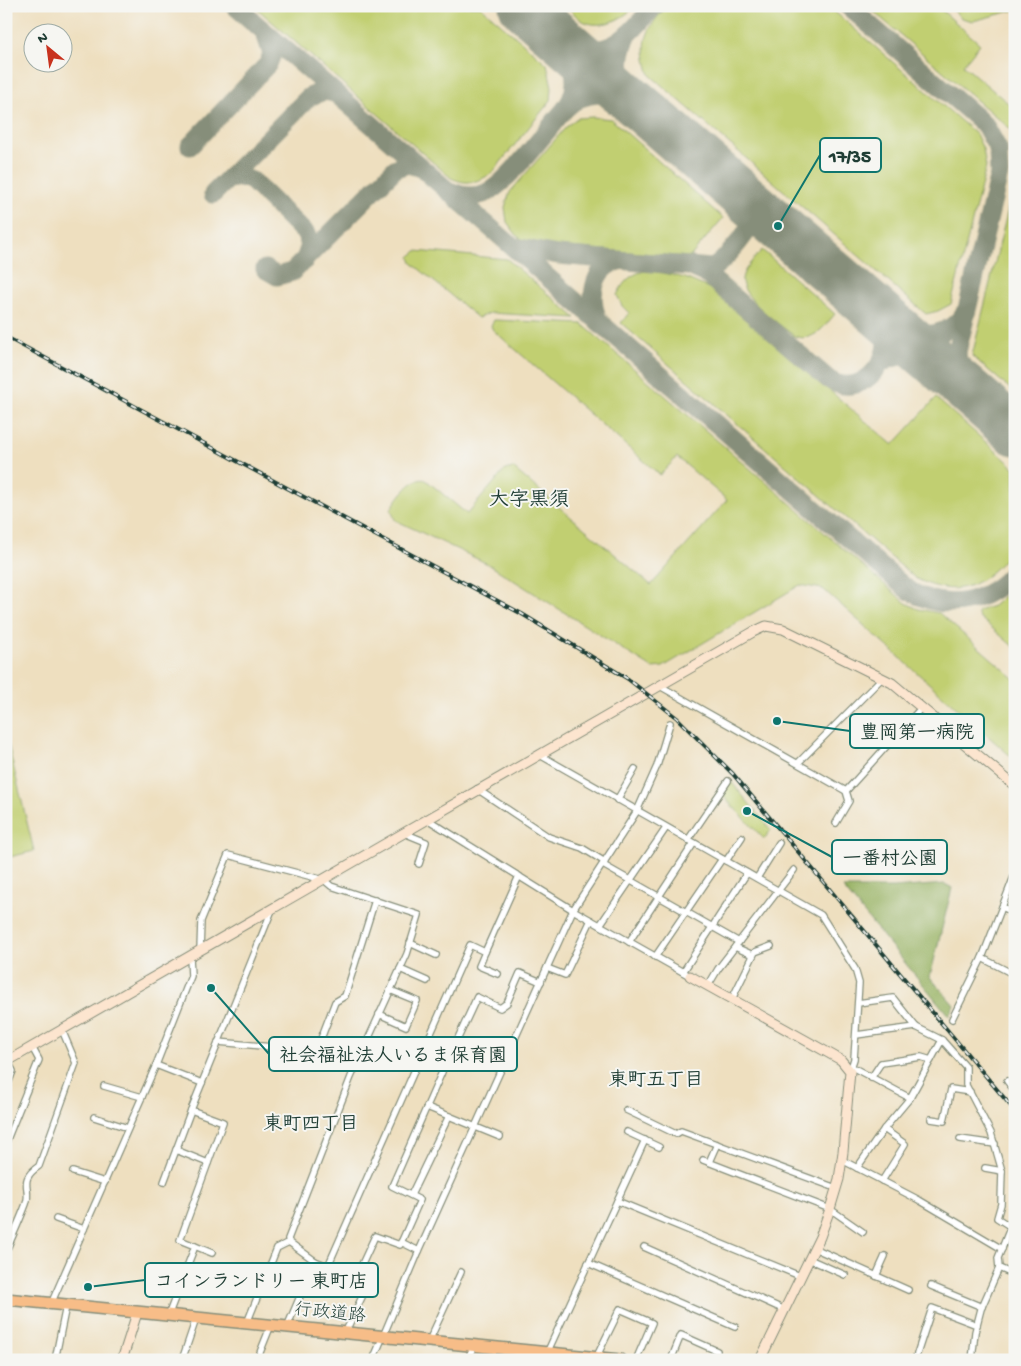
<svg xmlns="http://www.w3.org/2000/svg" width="1021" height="1366" font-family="'Gochi Hand','Klee One',sans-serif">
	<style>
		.green { fill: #c1cf71; stroke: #708652 }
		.forest { fill: #98b263; stroke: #5c784c }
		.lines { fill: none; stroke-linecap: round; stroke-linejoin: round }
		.taxiway { stroke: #868e7a; stroke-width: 19 }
		.runway { stroke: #868e7a; stroke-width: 49 }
		.street-casing { stroke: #868e7a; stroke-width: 8 }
		.secondary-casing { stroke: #868e7a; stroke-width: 11 }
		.highway-casing { stroke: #868e7a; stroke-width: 14 }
		.street { stroke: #fff; stroke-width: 5.5 }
		.secondary { stroke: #fce5cf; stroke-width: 9 }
		.highway { stroke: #f7bd88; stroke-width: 11 }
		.rail-casing { stroke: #1f3d34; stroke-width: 4 }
		.rail { stroke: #f6f6f2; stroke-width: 2; stroke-dasharray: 5.5; stroke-linecap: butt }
		.labels { text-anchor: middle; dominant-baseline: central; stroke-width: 4; stroke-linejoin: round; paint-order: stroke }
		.street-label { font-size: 18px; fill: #1f3d34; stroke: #f6f6f2 }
		.neighbourhood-label { font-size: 19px; font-weight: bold; fill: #1f3d34; stroke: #f6f6f2 }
		.quarter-label { font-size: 20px; font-weight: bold; fill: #1f3d34; stroke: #f6f6f2 }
		.leader { fill: none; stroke: #0f766e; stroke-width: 2 }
		.callout-dot { fill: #0f766e; stroke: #f6f6f2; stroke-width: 2 }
		.callout { fill: #f6f6f2; stroke: #0f766e; stroke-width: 2 }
		.callout-label { font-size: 19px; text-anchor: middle; font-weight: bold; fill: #1f3d34 }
	</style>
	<rect width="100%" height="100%" fill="#f6f6f2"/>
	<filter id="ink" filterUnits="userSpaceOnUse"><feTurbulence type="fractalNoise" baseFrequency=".02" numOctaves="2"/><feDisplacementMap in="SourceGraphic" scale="10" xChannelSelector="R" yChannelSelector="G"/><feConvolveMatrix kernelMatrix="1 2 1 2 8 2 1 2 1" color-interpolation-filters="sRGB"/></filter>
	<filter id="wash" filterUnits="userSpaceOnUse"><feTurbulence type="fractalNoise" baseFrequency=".0096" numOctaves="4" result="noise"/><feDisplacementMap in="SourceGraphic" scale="20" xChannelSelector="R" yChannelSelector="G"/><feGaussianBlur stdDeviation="1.12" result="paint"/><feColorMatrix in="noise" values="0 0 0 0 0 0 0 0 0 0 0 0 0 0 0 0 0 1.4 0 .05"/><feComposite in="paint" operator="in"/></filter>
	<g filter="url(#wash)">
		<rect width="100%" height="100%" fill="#eedfbf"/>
		<g class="green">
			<path d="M 254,6 L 480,6 L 547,64 L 552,87 L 551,100 L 492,173 C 477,183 466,185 451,178 Z"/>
			<path d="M 566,6 L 635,6 C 624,19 602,29 585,22 C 578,19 572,11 566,6 Z"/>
			<path d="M 667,6 L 828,6 L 976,134 L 983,149 L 986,167 L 951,304 L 938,311 L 926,314 L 650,75 C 640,43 645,30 667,6 Z"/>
			<polygon points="867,6 937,6 980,44 963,65 1015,109 1015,133"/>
			<polygon points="949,6 1015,6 1015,10 973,21 961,18"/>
			<polygon points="593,117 611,119 723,218 690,257 532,244 518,237 507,222 505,207 510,192 566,127 577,118"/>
			<polygon points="1015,181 1015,393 972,356"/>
			<path d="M 762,250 L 835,314 C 824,327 813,343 794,336 C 781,325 740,297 742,279 C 743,269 755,258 762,250 Z"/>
			<polygon points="416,251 507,259 576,318 490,313 478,318 412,263 410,257"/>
			<path d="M 650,270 L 685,278 L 713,290 L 893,445 L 936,398 L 1015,468 L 1015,547 C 985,583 962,602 915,578 L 621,323 L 629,313 L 622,306 L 617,295 C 625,279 632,273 650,270 Z"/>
			<path d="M 494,320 L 582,324 L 906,603 L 918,609 L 939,613 L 1015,679 L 1015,760 L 823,589 L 800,585 L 663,667 L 652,668 L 488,564 L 395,520 L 391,509 C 397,499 413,475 426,480 L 467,514 L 505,470 L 513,468 L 651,585 L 727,500 L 677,457 L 660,475 L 493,330 L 491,326 Z"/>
			<polygon points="1015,587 1015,648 978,616 978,611 993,606"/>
			<polygon points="6,736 34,851 6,858"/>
			<polygon points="729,779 771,830 764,839 720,793"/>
		</g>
		<polygon class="forest" points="945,884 952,888 930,977 954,1005 949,1016 843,888 893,888"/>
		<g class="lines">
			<g class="taxiway">
				<path d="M 235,6 L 908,590 C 946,613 986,604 1015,571"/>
				<polyline points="848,6 985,125 998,149 999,174 957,352 959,373 968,390"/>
				<path d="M 627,37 C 616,58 619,84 634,102"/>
				<path d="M 561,38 C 605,67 627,37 654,6"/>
				<path d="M 561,38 C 573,61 583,85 566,108"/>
				<polyline points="190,146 268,64 272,54 265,33"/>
				<polyline points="228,179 242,177 252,181 306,234 310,245 305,260"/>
				<path d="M 449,191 C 461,196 474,198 486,193 C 507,184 549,127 566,108 C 586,89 610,92 634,102"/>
				<polyline points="213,194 309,97 324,91 334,93"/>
				<polyline points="747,231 760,224 778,226"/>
				<path d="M 515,247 L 558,255 L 712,268 C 722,264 749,232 752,221 C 754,214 753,208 750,202"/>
				<path d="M 694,268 L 705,273 L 828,379 C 854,397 883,373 886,345 C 887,332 881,320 874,309"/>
				<polyline points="265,269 277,276 292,272 396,168 408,164 421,168"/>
				<path d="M 601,325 C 587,303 591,267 619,261"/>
				<path d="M 900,332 C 926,338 951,336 965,312"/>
				<path d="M 880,364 C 896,353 913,354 931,359"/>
			</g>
			<polyline class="runway" points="523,6 1015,431"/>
		</g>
	</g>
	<g filter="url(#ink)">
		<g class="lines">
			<defs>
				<g id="street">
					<polyline points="660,686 846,791 849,801 836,823"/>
					<polyline points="540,755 821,915 855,969 859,983 854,1059 850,1071"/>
					<polyline points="798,763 882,678"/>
					<polyline points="477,789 549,837 582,848 605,862"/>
					<polyline points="846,791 922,707"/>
					<polyline points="617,800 635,769"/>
					<polyline points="427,819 573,910 690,976"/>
					<polyline points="404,833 426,842 419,864"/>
					<polyline points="688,840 728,781"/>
					<polyline points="726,861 742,837"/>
					<polyline points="603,865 739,942"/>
					<polyline points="757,878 779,843"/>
					<polyline points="1002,907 1015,913"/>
					<polyline points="600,925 666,828"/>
					<polyline points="629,942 694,843"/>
					<polyline points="410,943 436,955"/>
					<polyline points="735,947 753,955"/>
					<polyline points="200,951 201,921 228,855 324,880 331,886 419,915 407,954 351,1077 288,1239 289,1242 315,1261 287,1327"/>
					<polyline points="485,952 519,876"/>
					<polyline points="655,957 722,859"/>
					<polyline points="982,958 1015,975"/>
					<polyline points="547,968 565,975 591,920"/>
					<polyline points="400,969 427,981"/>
					<polyline points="683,972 747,873"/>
					<polyline points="708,986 718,969 794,870"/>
					<polyline points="732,999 755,952 771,946"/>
					<polyline points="858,1003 893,998 916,1027 942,1040"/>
					<polyline points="379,1014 406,1026 417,1001 390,990"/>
					<polyline points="952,1019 982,958 1015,874"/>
					<polyline points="856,1035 916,1027"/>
					<polyline points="218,1042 295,1049 314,1057 335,1002 345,996 375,900"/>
					<polyline points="156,1065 202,1083"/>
					<polyline points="852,1067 910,1098 942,1040 966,1067 966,1085 991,1133 1002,1171 1001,1204 997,1218 1011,1227"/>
					<polyline points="501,1070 453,1049 477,997 500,1008 507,1003 520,973 541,982"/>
					<polyline points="871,1078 881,1063 921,1057 931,1060"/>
					<polyline points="1007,1081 1015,1091"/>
					<polyline points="104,1086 142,1097"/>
					<polyline points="6,1089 13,1071 8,1062"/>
					<polyline points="427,1107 500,1137"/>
					<polyline points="626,1110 676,1134 681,1131 836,1188"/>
					<polyline points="94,1117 128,1128"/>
					<polyline points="931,1119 944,1121 951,1089 970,1092"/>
					<polyline points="884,1129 910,1098"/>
					<polyline points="627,1132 659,1147"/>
					<polyline points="960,1139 995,1144"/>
					<polyline points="6,1142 39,1060 32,1047"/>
					<polyline points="176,1150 208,1163"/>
					<polyline points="703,1160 830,1209 863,1232"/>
					<polyline points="842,1160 919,1200 1002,1249"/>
					<polyline points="709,1162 717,1144"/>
					<polyline points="857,1168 884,1129 905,1144 882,1181"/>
					<polyline points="985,1168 1002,1171"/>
					<polyline points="73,1172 105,1182"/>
					<polyline points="164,1182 191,1110"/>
					<polyline points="411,1195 449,1116"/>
					<polyline points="617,1201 800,1276"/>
					<polyline points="56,1219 84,1229"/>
					<polyline points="401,1242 419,1251"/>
					<polyline points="644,1247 785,1310"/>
					<polyline points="814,1248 908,1290"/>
					<path d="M 6,1251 C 13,1235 20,1220 26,1204 C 32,1188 17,1181 39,1166 L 76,1063 L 62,1030"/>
					<polyline points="212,1253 180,1240 223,1122 191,1110 272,910"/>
					<polyline points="809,1259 845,1275"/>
					<polyline points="315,1261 328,1266 470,945 485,952 479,966 498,974"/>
					<polyline points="588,1263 735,1327"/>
					<polyline points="999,1268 1015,1275"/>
					<polyline points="876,1276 885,1256"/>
					<polyline points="931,1286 982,1307"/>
					<polyline points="51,1304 156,1065 191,976 190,957"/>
					<polyline points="168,1316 195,1246"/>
					<polyline points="247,1323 277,1248 289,1242"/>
					<polyline points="345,1333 370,1280 358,1273 375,1236 400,1245 420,1200 392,1186 442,1072"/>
					<polyline points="429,1341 461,1272"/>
					<polyline points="547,1353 645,1140"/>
					<polyline points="596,1358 620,1309 652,1323 636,1360"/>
					<polyline points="55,1360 66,1306"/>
					<polyline points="182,1360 196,1319"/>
					<polyline points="257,1360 271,1325"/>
					<polyline points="373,1360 419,1251 573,910 637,811 657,766 670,723"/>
					<polyline points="467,1360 474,1346"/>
					<polyline points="671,1360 681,1335 717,1351 716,1360"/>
					<polyline points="915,1360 932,1308 977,1325"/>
					<polyline points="972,1360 975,1332 981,1309 999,1268 998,1258 1015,1216"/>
				</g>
				<g id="secondary">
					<polyline points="690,976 841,1060 850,1071 843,1152 839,1179 830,1209 820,1237 760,1360"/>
					<path d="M 6,1062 C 254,917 505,777 753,632 L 766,626 L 783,629 L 892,683 L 1015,786"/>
					<polyline points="122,1360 137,1313"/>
				</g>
				<polyline id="highway" points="6,1299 620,1360"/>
			</defs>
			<use href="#street" class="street-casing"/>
			<use href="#secondary" class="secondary-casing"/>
			<use href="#highway" class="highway-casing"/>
			<use href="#street" class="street"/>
			<use href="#secondary" class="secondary"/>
			<use href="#highway" class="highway"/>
			<defs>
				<polyline id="rail" points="6,337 522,614 628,679 677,718 733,774 1015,1111"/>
			</defs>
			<use href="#rail" class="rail-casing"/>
			<use href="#rail" class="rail"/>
		</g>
	</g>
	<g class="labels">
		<g class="street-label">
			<text transform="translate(330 1314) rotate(6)">行政道路</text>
		</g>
		<g class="neighbourhood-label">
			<text x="656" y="1081">東町五丁目</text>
			<text x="311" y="1125">東町四丁目</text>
		</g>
		<g class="quarter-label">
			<text x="529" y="501">大字黒須</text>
		</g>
	</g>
	<path class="leader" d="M778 226L820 155M777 721L850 731M747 811L832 857M211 988L269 1054M88 1287L145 1280"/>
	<g class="callout-dot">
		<circle cx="778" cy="226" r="5"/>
		<circle cx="777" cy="721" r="5"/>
		<circle cx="747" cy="811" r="5"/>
		<circle cx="211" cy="988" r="5"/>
		<circle cx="88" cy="1287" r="5"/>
	</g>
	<g class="callout">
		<rect x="820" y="138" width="61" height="34" rx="5"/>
		<rect x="850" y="714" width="134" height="34" rx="5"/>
		<rect x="832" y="840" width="115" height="34" rx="5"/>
		<rect x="269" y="1037" width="248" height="34" rx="5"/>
		<rect x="145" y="1263" width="233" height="34" rx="5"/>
	</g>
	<g class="callout-label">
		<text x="850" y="162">17/35</text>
		<text x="917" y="738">豊岡第一病院</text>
		<text x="890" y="864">一番村公園</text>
		<text x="393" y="1061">社会福祉法人いるま保育園</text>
		<text x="261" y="1287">コインランドリー 東町店</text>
	</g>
	<rect width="1021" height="1366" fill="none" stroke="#f6f6f2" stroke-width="25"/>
	<g transform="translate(48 48) rotate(331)"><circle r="24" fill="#f6f6f2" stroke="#a0aca6"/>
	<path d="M0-4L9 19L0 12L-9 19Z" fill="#c8321e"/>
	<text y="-8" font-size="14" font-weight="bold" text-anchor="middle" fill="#1f3d34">N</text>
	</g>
</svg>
